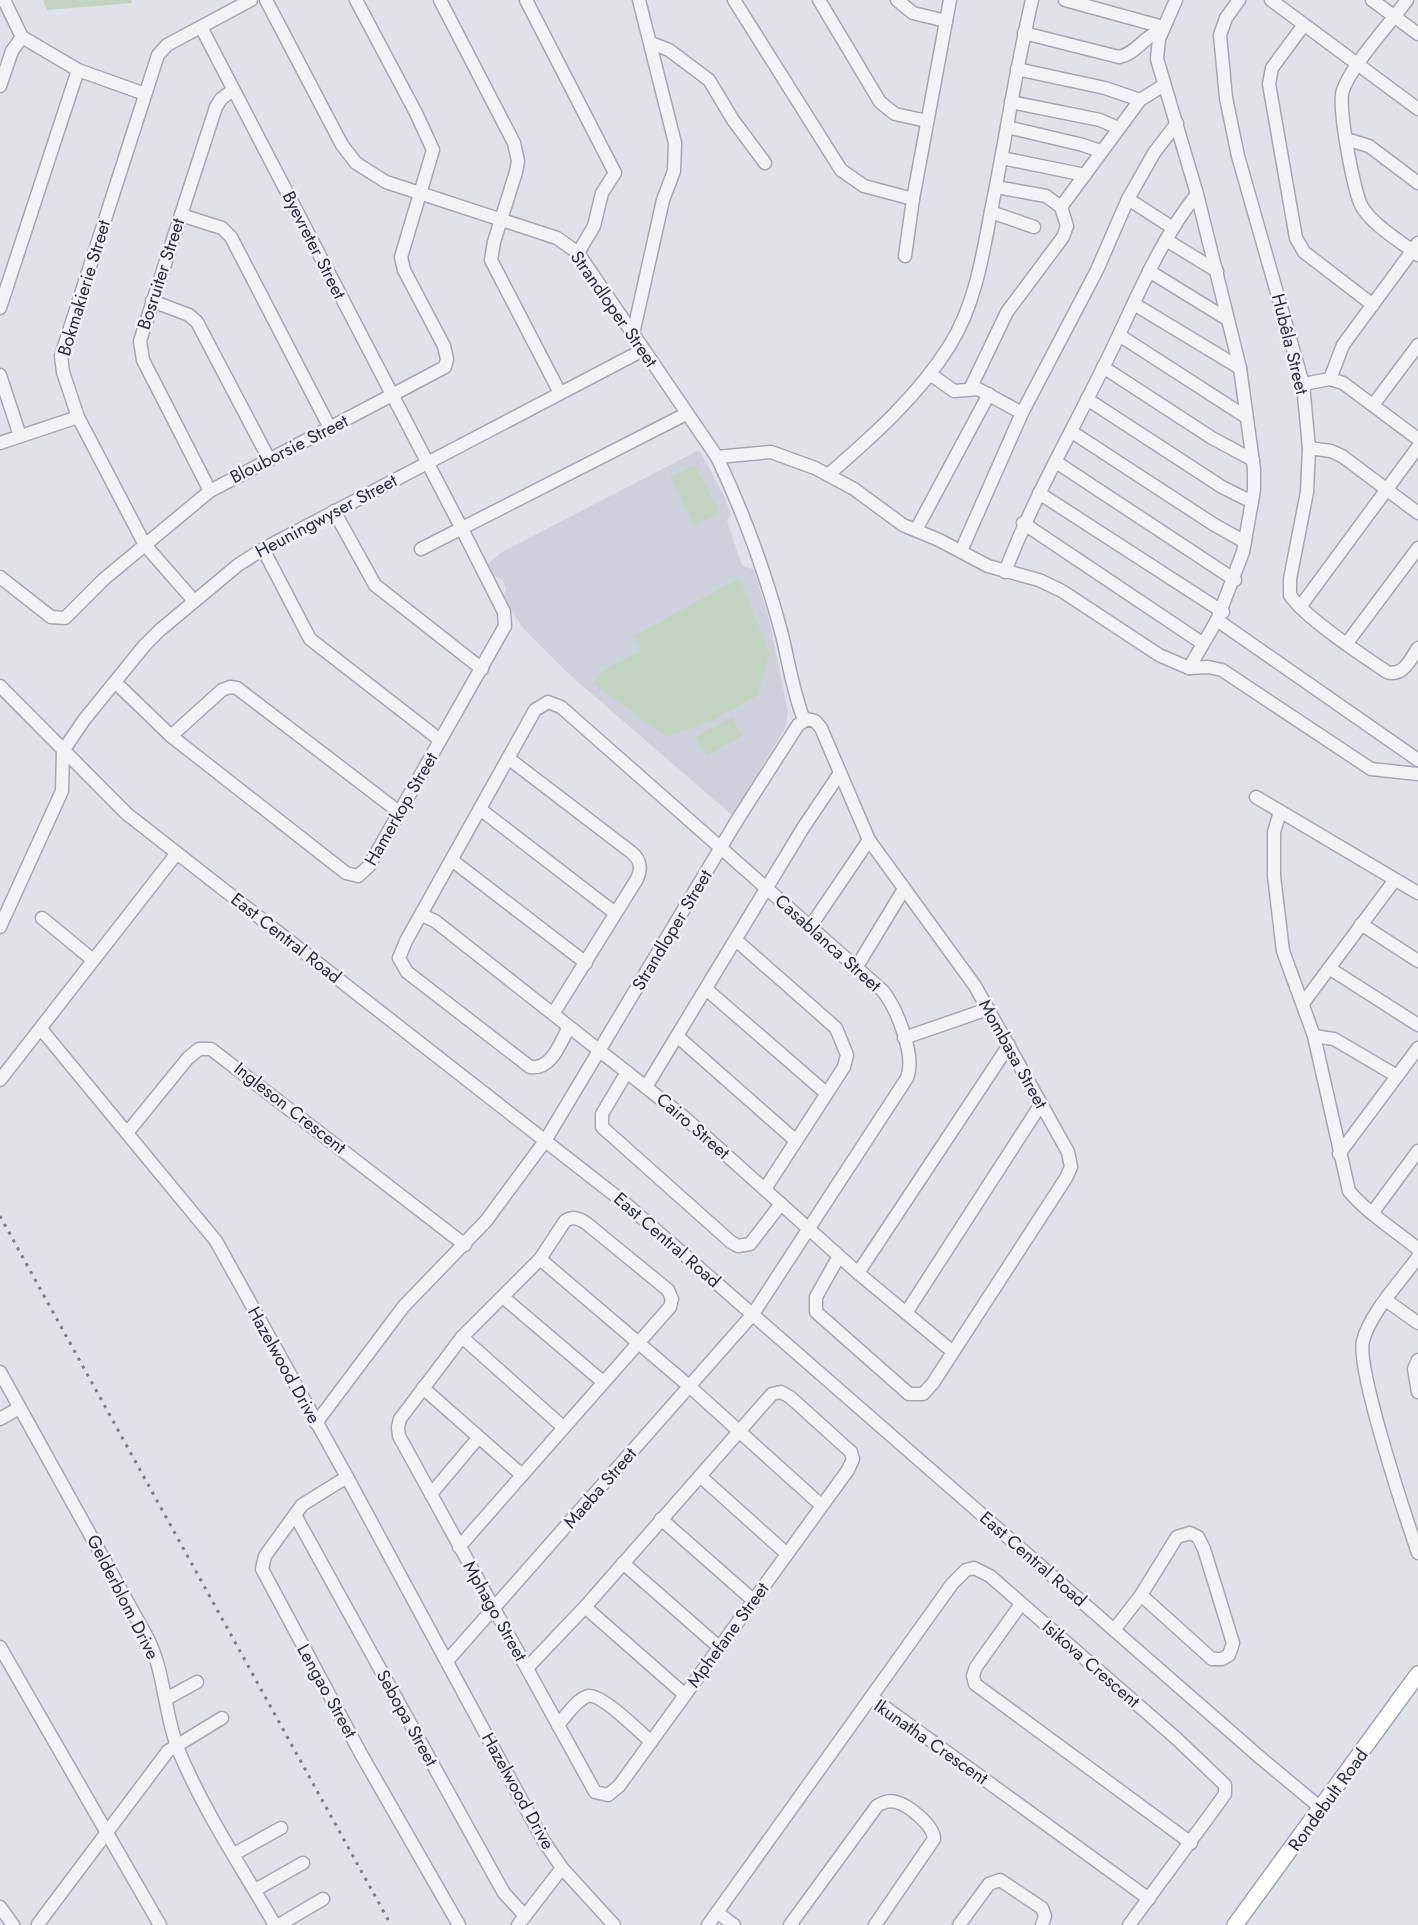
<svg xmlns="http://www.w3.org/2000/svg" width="1418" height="1925" font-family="Jost,sans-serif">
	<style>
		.built { fill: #ced1db }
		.green { fill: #c3d3c1 }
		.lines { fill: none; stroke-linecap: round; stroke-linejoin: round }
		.minor-casing { stroke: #a5a8b3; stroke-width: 15 }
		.major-casing { stroke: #9fa4b5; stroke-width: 18 }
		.minor { stroke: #f2f3f7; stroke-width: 12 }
		.major { stroke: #fff; stroke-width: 15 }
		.rail { stroke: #797f92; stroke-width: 3; stroke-dasharray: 3 6; stroke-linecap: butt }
		.labels { text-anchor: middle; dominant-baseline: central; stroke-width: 5; stroke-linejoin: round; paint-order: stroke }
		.street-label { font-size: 18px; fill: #282e40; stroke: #eff1f6 }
	</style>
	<rect width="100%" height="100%" fill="#e0e2e9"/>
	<polygon class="built" points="699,450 724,496 731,515 727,522 742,565 754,570 769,619 788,712 786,726 733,816 570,675 522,627 504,597 506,589 503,580 492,575 487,565 502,552"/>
	<g class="green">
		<polygon points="43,0 131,0 132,3 47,10"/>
		<polygon points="695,465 720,513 694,526 670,477"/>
		<polygon points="739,578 769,654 757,696 713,720 666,737 593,683 600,672 640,651 634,636"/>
		<polygon points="732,717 742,736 706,756 695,737"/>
	</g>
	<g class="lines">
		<defs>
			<g id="minor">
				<polyline points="4,0 22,37 78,70 145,94"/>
				<path d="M 266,0 L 342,145 L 356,163 L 386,182 L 557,238 L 578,253 L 717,457 C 744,514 766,574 782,635 C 789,664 793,692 804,720"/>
				<polyline points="440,0 514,143 518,161 516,172 494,242 491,260 560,393"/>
				<polyline points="526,0 615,173 602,193 594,226 578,253"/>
				<polyline points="734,0 841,170 864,186 913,199"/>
				<polyline points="819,0 880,102 895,114 927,121"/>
				<polyline points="897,0 913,13 946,21"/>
				<polyline points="1065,0 1163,27"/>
				<polyline points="1176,0 1159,39 1157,59 1197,194 1240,368 1254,469 1254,490 1243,552 1217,620 1418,760"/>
				<path d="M 1239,0 L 1226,18 L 1220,35 L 1226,98 L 1238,156 L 1303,384 L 1309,448 L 1307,492 L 1290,579 L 1290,595 C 1304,617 1363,656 1387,672 C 1403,677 1410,660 1418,648"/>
				<polyline points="1271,0 1418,109"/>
				<polyline points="1372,0 1418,34"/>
				<path d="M 1407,0 C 1389,25 1353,63 1343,90 C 1337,105 1354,193 1362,207 C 1374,226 1400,241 1418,255"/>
				<polyline points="1303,26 1272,68 1269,84 1296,238 1304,252 1373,305"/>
				<path d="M 1024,33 L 1119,57 C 1136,54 1145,35 1162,30"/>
				<polyline points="651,43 669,50 709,80 733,120 765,163"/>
				<polyline points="1017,69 1105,88 1140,100 1164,85"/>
				<polyline points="0,86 12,51 22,37"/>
				<polyline points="1011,102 1100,120 1118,128"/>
				<polyline points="1007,127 1083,145 1100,151"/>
				<polyline points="1346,139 1369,146 1418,183"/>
				<polyline points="1002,158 1085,175"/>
				<polyline points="996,187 1046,196 1061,207"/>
				<polyline points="1128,199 1173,228"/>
				<polyline points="991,212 1034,227"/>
				<polyline points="181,215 222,228 231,237 330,428"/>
				<polyline points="1166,240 1217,271"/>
				<polyline points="905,256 913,199 950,0"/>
				<polyline points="1149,271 1227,319"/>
				<polyline points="152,301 189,315 197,322 269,459"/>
				<polyline points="1134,304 1240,368"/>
				<polyline points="0,308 78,70"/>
				<polyline points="633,334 663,200 674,171 675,143 639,0"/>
				<polyline points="1119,335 1246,417"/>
				<polyline points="1103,367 1212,438 1253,460"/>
				<polyline points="930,374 954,391 978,389 1022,413"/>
				<polyline points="0,375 20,436"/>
				<polyline points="1330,379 1343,345 1418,243"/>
				<polyline points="1303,384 1330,379 1343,383 1418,439"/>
				<polyline points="971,387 1007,312 1063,237 1067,226 1061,207 1140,100"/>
				<polyline points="1087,399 1222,487 1252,502"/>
				<polyline points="1373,405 1418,345"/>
				<polyline points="1072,432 1213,524 1245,542"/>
				<polyline points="0,443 78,417"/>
				<polyline points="1309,448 1331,451 1342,456 1418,513"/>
				<polyline points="717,457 771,452 815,468 854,489 903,525 939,540 988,566 1039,580 1062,591 1159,655 1189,668 1217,620"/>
				<polyline points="1056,462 1235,580"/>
				<path d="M 829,474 C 873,436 919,395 950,345 C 976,303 983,253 992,206 C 1006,137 1016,68 1032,0"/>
				<polyline points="210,491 143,360 140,341 216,107 221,99 233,90"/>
				<polyline points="1039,493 1223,612"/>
				<polyline points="334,511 375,585 482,669"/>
				<polyline points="1023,523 1202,643"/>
				<polyline points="916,530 989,394"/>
				<polyline points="263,549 310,639 440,740"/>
				<polyline points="421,549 686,414"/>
				<polyline points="961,551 1022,413 1097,270 1128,199 1154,153 1177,123"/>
				<path d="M 1005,572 C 1032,501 1070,435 1104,366 C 1133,308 1156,245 1197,194"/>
				<polyline points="0,577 51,617 65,618 104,579 210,491 445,367 447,359 444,346 404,270 401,257 433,150 416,113 356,0"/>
				<polyline points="194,601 145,545 78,417 63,372 61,356 158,55 167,45 251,0"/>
				<polyline points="1300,607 1418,447"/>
				<polyline points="1347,643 1418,548"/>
				<polyline points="1189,668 1208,667 1222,670 1371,769 1418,774"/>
				<polyline points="115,682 171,736 346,873 358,876 369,866 505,626 504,612 462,529 201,27"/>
				<polyline points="0,686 127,814 626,1204 1263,1760 1322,1809"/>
				<polyline points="171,736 222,690 230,687 237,688 399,812"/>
				<path d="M 508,758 L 631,852 C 641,860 642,868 637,879 L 553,1014"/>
				<polyline points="1256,797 1418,893"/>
				<polyline points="480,809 615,913"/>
				<path d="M 1280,812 L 1274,832 L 1274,876 L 1283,951 L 1314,1036 L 1349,1191 C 1366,1212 1396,1231 1418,1249"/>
				<polyline points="453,861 586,963"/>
				<polyline points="422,915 435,921 685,1118 858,1273 953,1352"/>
				<polyline points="42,918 93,960"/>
				<polyline points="1361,924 1418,961"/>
				<polyline points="0,927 62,791 63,751 84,720 144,646 160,630 238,565 263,549 643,350"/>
				<polyline points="810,927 869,840"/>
				<polyline points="736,940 836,1028 847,1055 844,1067 765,1189"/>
				<polyline points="856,968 904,889"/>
				<polyline points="1329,968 1418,1025"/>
				<polyline points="706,989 826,1093"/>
				<polyline points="1304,1002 1394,881"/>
				<polyline points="41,1029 216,1241 347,1477 543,1840 562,1868 614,1925"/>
				<polyline points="677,1036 795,1140"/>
				<polyline points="1314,1036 1334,1039 1397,1076"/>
				<polyline points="904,1038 988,1009"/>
				<polyline points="627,1072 602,1114 602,1127 731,1242 738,1246 750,1244 781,1204"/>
				<polyline points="0,1080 177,853"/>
				<polyline points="646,1087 803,828 840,773"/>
				<polyline points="127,1133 188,1058 199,1049 211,1049 465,1245"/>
				<polyline points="1339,1154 1418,1048"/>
				<polyline points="1373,1212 1418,1151"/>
				<path d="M 1418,1257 C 1401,1281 1370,1313 1363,1341 C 1356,1368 1406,1518 1418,1553"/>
				<polyline points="540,1259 689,1386 821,1505"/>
				<polyline points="858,1273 1009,1045"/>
				<polyline points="504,1298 603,1382"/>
				<polyline points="1387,1301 1418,1323"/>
				<polyline points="906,1313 1041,1104"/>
				<polyline points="462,1337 563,1427"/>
				<polyline points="1418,1360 1414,1369 1418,1392"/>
				<path d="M 0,1372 L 148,1639 C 165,1673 164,1713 178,1749 C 203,1810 242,1868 275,1925"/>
				<polyline points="423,1388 522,1475"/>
				<polyline points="0,1419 19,1408"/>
				<polyline points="316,1423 404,1306 486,1221 545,1141 736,822 798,725 807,719 815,721 821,728 869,840 975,986 1068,1152 1071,1167 1066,1178 933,1383 923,1394 909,1394 816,1312 816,1297 839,1256"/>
				<polyline points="700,1476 787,1554"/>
				<polyline points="347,1477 302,1505 265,1556 262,1569 361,1754 459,1925"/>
				<polyline points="431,1494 478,1438"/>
				<polyline points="295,1515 495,1877 504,1893 525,1916"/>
				<polyline points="661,1519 753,1600"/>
				<path d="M 459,1547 L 670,1307 L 672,1299 L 668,1290 L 586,1223 C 578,1218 573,1216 565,1221 L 540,1259 L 462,1337 L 400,1419 L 398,1427 L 399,1436 L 595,1792 L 608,1795 L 619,1786 L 848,1470 L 853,1459 L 851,1452 L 790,1397 L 781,1392 L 772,1394 L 585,1607 L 527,1668"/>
				<polyline points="623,1563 720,1648"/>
				<polyline points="1021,1604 976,1667 973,1676 975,1684 1191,1843"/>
				<polyline points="585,1607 684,1694"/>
				<polyline points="1114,1630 1141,1595 1177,1537 1190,1533 1198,1537 1204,1549 1233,1643 1229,1655 1222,1659 1212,1659 1141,1595"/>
				<polyline points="0,1647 160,1925"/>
				<path d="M 447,1661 L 753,1314 L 907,1078 C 916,1056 897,1009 883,991 L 561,707 L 548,702 L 535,710 L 406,941 L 399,958 L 407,972 L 530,1067 C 552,1070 560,1043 569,1027"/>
				<polyline points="871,1697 1149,1899"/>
				<polyline points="166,1699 197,1682"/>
				<path d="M 558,1725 C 565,1717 577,1699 588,1696 C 601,1693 640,1732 651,1742"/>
				<polyline points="234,1854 281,1828"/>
				<polyline points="255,1890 303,1863"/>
				<polyline points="0,1907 13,1925"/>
				<polyline points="718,1913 734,1925"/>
				<polyline points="38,1924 168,1751 222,1718"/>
				<polyline points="279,1925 323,1899"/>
				<polyline points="518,1925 562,1868"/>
				<polyline points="708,1925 952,1584 966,1570 974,1568 990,1576 1177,1739 1225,1785 1225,1794 1215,1808 1129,1925"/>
				<path d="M 790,1925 L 877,1806 C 883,1802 889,1800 896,1802 C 909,1805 934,1826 934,1839 L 875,1925"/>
				<polyline points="959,1925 989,1884 1000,1880 1042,1908 1045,1916 1042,1925"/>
			</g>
			<polyline id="major" points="1235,1925 1418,1674"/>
		</defs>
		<use href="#minor" class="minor-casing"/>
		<use href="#major" class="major-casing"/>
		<use href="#minor" class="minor"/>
		<use href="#major" class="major"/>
		<polyline class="rail" points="0,1216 391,1925"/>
	</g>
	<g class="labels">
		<g class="street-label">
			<text transform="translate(314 245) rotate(63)">Byevreter Street</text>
			<text transform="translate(161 274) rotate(-72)">Bosruiter Street</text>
			<text transform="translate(84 288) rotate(-73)">Bokmakierie Street</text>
			<text transform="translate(614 309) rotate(55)">Strandloper Street</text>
			<text transform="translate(1290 344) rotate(76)">Hubêla Street</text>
			<text transform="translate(289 449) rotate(-27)">Blouborsie Street</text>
			<text transform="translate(326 516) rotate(-28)">Heuningwyser Street</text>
			<text transform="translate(401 809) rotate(-60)">Hamerkop Street</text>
			<text transform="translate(672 930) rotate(-59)">Strandloper Street</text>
			<text transform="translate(286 938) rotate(38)">East Central Road</text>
			<text transform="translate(828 943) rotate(42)">Casablanca Street</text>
			<text transform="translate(1013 1054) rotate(61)">Mombasa Street</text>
			<text transform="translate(290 1108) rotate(38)">Ingleson Crescent</text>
			<text transform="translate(693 1126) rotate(41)">Cairo Street</text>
			<text transform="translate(667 1240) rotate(41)">East Central Road</text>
			<text transform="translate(284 1365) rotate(61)">Hazelwood Drive</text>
			<text transform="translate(600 1488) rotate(-49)">Maeba Street</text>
			<text transform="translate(1033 1559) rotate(41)">East Central Road</text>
			<text transform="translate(123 1597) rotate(63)">Gelderblom Drive</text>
			<text transform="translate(495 1611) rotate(61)">Mphago Street</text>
			<text transform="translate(728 1635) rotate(-54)">Mphefane Street</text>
			<text transform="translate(1091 1664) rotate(41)">Isikova Crescent</text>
			<text transform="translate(327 1691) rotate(61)">Lengao Street</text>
			<text transform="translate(407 1718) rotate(61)">Sebopa Street</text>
			<text transform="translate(931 1742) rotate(35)">Ikunatha Crescent</text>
			<text transform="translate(518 1791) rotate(61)">Hazelwood Drive</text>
			<text transform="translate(1328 1800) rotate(-54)">Rondebult Road</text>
		</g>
	</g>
</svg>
